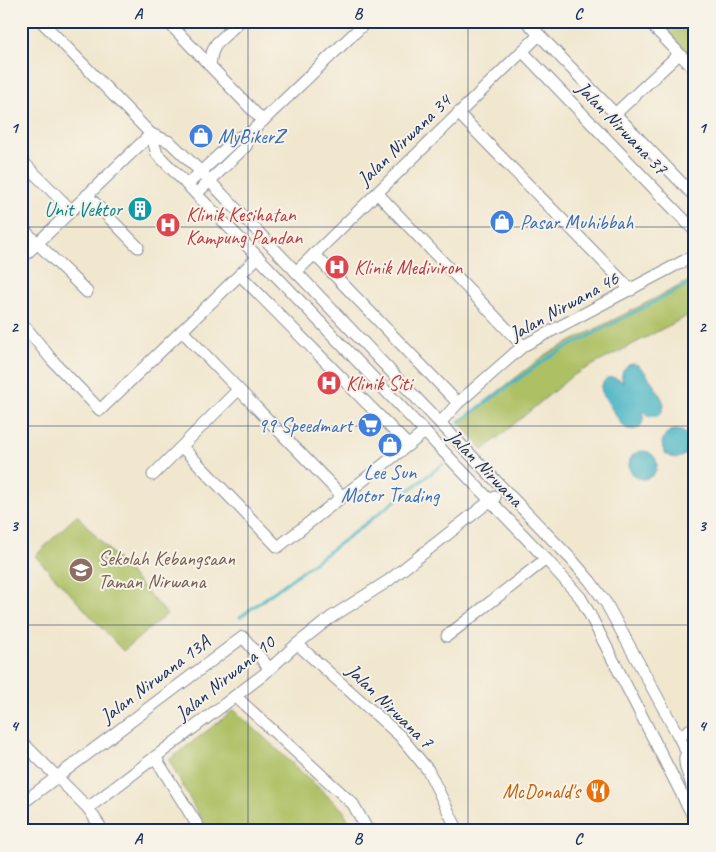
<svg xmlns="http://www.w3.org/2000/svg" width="716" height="852" font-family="Caveat,sans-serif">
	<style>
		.green { fill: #adc063; stroke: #647860 }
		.water { fill: #48b5c4; stroke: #327291 }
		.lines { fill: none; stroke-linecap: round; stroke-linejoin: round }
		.stream { stroke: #48b5c4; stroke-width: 3 }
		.minor-casing { stroke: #868b96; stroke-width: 13 }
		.minor { stroke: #fff; stroke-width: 11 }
		.grid { fill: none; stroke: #1b2f5e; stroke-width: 1; stroke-opacity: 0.55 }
		.labels { text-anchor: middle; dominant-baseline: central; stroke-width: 4; stroke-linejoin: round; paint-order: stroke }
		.street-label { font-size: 20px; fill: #1b2f5e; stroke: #f7f3e8 }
		.shop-label { font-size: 20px; fill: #366cbe; stroke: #f7f3e8; text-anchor: start }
		.culture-label { font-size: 20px; fill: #0d838f; stroke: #f7f3e8; text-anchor: end }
		.health-label { font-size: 20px; fill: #be3a42; stroke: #f7f3e8; text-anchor: start }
		.education-label { font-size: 20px; fill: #785e54; stroke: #f7f3e8; text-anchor: start }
		.food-label { font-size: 20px; fill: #c56008; stroke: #f7f3e8; text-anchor: end }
		.neatline { fill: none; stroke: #1b2f5e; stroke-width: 2 }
		.grid-label { font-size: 16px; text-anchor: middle; font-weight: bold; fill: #1b2f5e }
	</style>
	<rect width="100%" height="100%" fill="#f7f3e8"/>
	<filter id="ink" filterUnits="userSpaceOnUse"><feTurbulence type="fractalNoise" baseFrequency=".02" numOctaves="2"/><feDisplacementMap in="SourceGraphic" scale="10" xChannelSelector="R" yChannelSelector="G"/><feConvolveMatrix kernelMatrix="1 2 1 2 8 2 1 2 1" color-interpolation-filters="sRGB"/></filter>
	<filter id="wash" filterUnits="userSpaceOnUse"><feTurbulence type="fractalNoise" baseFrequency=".0096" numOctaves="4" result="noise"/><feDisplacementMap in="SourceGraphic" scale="20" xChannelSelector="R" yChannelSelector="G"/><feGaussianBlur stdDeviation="1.12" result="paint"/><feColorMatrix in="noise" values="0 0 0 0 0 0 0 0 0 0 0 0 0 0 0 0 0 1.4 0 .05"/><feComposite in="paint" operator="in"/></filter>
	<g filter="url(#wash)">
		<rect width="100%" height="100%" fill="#f1e7cf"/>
		<g class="green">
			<polygon points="658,21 695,21 695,60"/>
			<polygon points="695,278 695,312 572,376 483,450 459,422 545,355"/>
			<polygon points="77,515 167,614 123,651 35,556"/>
			<polygon points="234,710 343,810 354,831 207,831 169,760"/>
		</g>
		<g class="water">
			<path d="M 632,364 C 635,364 636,364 639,366 C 645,370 665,400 664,406 C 663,411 661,413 657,416 C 651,417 647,416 643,411 L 642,412 C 647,426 634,436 622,425 L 603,395 L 601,388 C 605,374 614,376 623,382 C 620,374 623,366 632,364 Z"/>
			<circle cx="676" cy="444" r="14"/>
			<circle cx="643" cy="465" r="14"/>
		</g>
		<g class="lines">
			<g class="stream">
				<polyline points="459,422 549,357 695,281"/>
				<polyline points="240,617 343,541 443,464"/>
			</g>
		</g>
	</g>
	<g filter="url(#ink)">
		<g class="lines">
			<defs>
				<g id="minor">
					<polyline points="41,21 151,134 170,142 201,172 440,423 572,560 590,581 606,603 679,737 695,769"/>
					<polyline points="167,21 263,121"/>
					<polyline points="526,21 695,197"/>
					<polyline points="648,21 695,70"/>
					<polyline points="522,51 695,231"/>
					<polyline points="210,65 212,53 216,44 240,21"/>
					<polyline points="458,113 631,290"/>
					<polyline points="615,114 679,54"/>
					<polyline points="151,134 157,154 258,257 546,559 580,597 589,613 695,820"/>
					<polyline points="21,160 71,210"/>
					<polyline points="187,185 237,138 251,132 367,21"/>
					<polyline points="377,193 523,346"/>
					<polyline points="196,194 246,146 251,132"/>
					<polyline points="87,195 138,247"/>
					<polyline points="21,227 87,292"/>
					<polyline points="314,254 458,403"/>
					<polyline points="21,259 151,134"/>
					<polyline points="296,272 539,35"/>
					<polyline points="240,275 408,445"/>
					<polyline points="21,325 27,329 52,360 100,410 258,257"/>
					<polyline points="182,331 342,496"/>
					<polyline points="440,423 458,403 523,346 695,255"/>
					<polyline points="182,447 278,547 425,432"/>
					<polyline points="153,475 238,390"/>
					<polyline points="447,636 546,559"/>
					<polyline points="297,644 400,736 428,770 458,831"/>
					<polyline points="235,696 353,804 368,831"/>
					<polyline points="679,737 695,726"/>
					<polyline points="21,741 88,808 103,831"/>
					<polyline points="155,757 201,831"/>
					<path d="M 685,757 C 683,771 695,782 692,796 L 685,801"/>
					<polyline points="21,804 243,637 269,668"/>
					<polyline points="88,808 263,675 297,644 330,618 388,581 495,497"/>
				</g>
			</defs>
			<use href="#minor" class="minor-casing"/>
			<use href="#minor" class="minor"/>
		</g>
	</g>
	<path class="grid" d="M 248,21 L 248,831M 468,21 L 468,831M 21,227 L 695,227M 21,426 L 695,426M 21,625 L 695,625"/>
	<defs>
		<symbol id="shop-disc" viewBox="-11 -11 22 22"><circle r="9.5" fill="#3f7fe0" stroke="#f7f3e8"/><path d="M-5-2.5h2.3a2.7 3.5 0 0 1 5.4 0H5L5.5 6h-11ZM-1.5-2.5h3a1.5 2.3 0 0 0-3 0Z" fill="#fff"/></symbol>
		<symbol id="building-disc" viewBox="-11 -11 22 22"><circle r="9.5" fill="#0f9aa8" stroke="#f7f3e8"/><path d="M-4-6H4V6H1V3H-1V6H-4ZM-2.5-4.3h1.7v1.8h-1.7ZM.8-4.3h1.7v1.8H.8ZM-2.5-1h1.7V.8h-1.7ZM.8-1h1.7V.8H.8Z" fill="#fff"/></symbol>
		<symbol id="hospital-disc" viewBox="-11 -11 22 22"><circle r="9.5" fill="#e0444e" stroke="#f7f3e8"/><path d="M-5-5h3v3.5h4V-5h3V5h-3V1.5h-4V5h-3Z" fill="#fff"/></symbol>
		<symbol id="supermarket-disc" viewBox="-11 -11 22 22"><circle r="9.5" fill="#3f7fe0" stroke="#f7f3e8"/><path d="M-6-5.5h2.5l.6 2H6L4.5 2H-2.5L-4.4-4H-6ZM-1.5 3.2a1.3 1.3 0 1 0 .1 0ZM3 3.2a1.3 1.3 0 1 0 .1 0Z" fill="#fff"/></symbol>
		<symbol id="school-disc" viewBox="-11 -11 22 22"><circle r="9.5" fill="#8d6e63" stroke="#f7f3e8"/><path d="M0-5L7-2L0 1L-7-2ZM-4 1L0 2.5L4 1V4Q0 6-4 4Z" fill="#fff"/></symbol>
		<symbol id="restaurant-disc" viewBox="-11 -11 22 22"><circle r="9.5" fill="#e8710a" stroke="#f7f3e8"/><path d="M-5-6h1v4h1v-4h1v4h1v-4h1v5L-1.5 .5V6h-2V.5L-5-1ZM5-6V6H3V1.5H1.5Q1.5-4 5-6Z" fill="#fff"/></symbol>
	</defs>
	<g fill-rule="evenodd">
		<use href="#shop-disc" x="187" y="122" width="28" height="28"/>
		<use href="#building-disc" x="126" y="195" width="28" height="28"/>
		<use href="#shop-disc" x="488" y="208" width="28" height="28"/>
		<use href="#hospital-disc" x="154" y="211" width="28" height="28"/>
		<use href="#hospital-disc" x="323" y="253" width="28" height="28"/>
		<use href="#hospital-disc" x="315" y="369" width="28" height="28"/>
		<use href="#supermarket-disc" x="356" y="411" width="28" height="28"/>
		<use href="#shop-disc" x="376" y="431" width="28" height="28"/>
		<use href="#school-disc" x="67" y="556" width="28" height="28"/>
		<use href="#restaurant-disc" x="584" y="777" width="28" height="28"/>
	</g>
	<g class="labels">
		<g class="street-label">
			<text transform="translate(622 128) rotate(46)">Jalan Nirwana 37</text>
			<text transform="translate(404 140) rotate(-44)">Jalan Nirwana 34</text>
			<text transform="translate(564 306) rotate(-29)">Jalan Nirwana 46</text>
			<text transform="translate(485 468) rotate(46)">Jalan Nirwana</text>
			<text transform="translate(225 678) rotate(-39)">Jalan Nirwana 10</text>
			<text transform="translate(155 679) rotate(-37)">Jalan Nirwana 13A</text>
			<text transform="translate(390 706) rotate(44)">Jalan Nirwana 7</text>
		</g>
		<g class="shop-label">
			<text x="218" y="136">MyBikerZ</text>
			<text x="520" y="222">Pasar Muhibbah</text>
			<text x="352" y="425" text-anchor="end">99 Speedmart</text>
			<text x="390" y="472" text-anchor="middle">Lee Sun<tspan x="390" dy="23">Motor Trading</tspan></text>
		</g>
		<g class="culture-label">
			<text x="122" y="209">Unit Vektor</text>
		</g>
		<g class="health-label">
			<text x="186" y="214">Klinik Kesihatan<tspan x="186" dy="23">Kampung Pandan</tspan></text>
			<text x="354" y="267">Klinik Mediviron</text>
			<text x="346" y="383">Klinik Siti</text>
		</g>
		<g class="education-label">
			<text x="98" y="558">Sekolah Kebangsaan<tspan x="98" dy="23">Taman Nirwana</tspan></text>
		</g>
		<g class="food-label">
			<text x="580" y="791">McDonald's</text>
		</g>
	</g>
	<rect width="716" height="852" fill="none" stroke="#f7f3e8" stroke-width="55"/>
	<rect x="28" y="28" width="660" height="796" class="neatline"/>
	<g class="grid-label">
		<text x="138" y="19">A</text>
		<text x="358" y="19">B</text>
		<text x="578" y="19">C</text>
		<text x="14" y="133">1</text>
		<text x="702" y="133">1</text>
		<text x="14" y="332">2</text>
		<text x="702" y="332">2</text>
		<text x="14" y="531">3</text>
		<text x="702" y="531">3</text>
		<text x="14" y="731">4</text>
		<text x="702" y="731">4</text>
		<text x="138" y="844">A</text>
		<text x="358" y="844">B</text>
		<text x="578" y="844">C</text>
	</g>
</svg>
